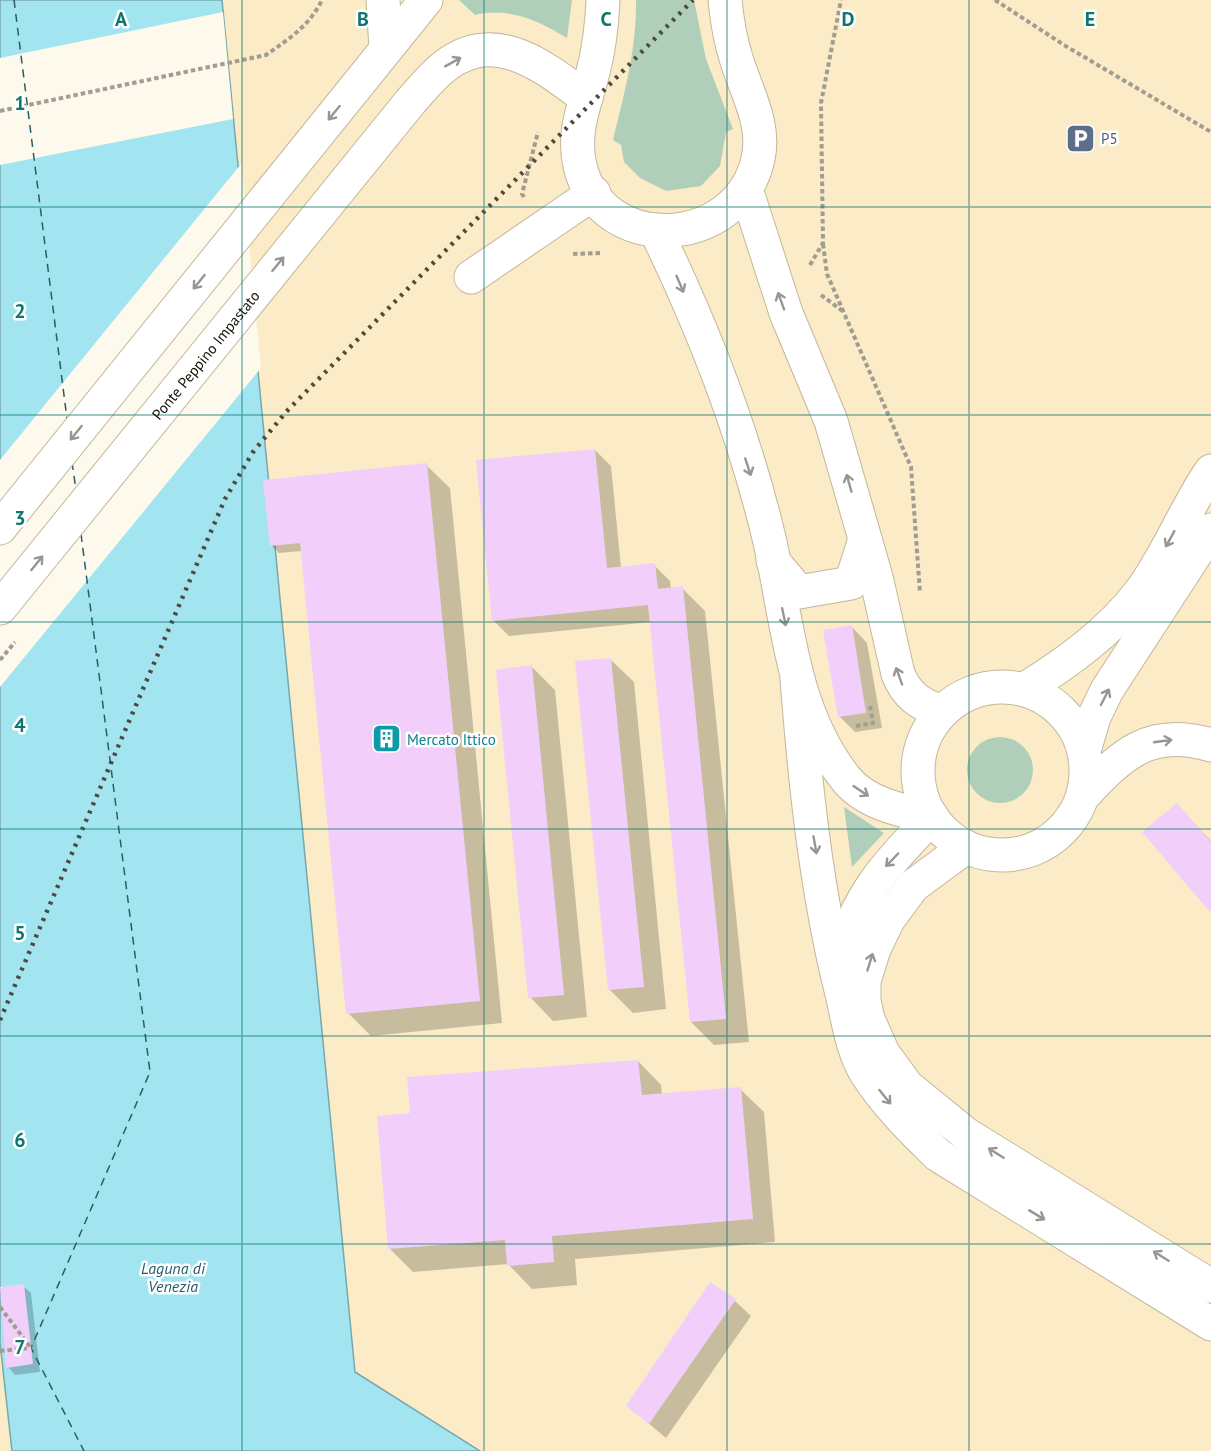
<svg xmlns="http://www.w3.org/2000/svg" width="1211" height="1451" font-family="'PT Sans',sans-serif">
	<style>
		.built { fill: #fbebc7 }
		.green { fill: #b0cfbb }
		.water { fill: #a2e5f1; stroke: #79a7ac; stroke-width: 1.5 }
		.pier { fill: #fef9ed }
		.shadow { fill: #0003 }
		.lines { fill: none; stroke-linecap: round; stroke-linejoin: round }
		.ferry { stroke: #265e67; stroke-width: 1.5; stroke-dasharray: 8 6; stroke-linecap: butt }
		.building { fill: #f2cffa }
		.minor-casing { stroke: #c3b79b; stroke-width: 35 }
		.path { stroke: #a19d91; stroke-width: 4; stroke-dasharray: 4.5 3; stroke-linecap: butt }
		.minor { stroke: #fff; stroke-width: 33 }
		.rail { stroke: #4f4a3f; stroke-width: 4.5; stroke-dasharray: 3 6; stroke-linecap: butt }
		.oneway { stroke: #989691 }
		.grid { fill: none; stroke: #0f766e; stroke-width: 1.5; stroke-opacity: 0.55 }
		.labels { text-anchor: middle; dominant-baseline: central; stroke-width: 5; stroke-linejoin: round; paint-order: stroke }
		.service-label { font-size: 15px; fill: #4e5e75; stroke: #fff; text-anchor: start }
		.street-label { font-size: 15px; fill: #19150a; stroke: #fff }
		.culture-label { font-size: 15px; fill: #0d838f; stroke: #fff; text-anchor: start }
		.water-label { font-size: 16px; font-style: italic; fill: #265e67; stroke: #fff }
		.grid-label { font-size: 20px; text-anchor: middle; font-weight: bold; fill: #0f766e; stroke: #fff; stroke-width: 5; stroke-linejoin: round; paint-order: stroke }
	</style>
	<rect width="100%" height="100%" fill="#fef9ed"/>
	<g class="built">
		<polygon points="222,0 1211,0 1211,1451 480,1451 355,1372"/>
		<polygon points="0,1343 12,1451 0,1451"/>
	</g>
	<g class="green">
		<path d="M 459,0 L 572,0 L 567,38 C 537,20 510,7 475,15 Z"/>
		<path d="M 636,0 L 694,0 L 706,59 L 733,129 L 726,132 L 720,166 L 701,186 L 666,191 L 640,178 L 624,162 L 621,145 L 613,140 C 624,95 637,47 636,0 Z"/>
		<circle cx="1000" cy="770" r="33"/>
		<polygon points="844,807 884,833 852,867"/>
	</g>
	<polygon class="water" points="0,0 222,0 355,1372 480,1451 12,1451 0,1343"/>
	<g class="pier">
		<polygon points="223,12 233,119 0,165 0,58"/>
		<polygon points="241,164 261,368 0,687 0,460"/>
	</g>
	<g class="shadow">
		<polygon points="595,450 611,466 621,568 654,565 670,581 671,589 682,588 705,611 749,1042 714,1045 691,1022 651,622 509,636 493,620"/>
		<polygon points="426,465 450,488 502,1023 371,1036 348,1013 302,551 279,553 271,545"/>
		<polygon points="852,627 867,643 882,728 855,732 839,716"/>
		<polygon points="610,659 634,682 666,1009 633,1013 609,989"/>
		<polygon points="532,667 555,690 587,1017 553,1021 530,997"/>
		<polygon points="1177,805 1211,841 1211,910"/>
		<polygon points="638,1061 661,1085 662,1095 740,1089 764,1112 775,1242 575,1259 577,1285 532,1289 508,1264 413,1272 390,1249 412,1114"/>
		<polygon points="23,1286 31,1293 40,1372 15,1375 8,1367 0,1288"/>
		<polygon points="735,1301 751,1316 666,1438 628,1406"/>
	</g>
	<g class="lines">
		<g class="ferry">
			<polyline points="14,0 67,419"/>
			<polyline points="72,462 76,490"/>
			<polyline points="81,534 150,1072 31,1348 84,1451"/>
		</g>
	</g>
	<g class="building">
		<polygon points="595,449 607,568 655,563 658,589 683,586 726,1019 690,1022 648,605 492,621 476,460"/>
		<polygon points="427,463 480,1001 346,1014 300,543 270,546 263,480"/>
		<polygon points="852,625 866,713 838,717 823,630"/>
		<polygon points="611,658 644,987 608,990 575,661"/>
		<polygon points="532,665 564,995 528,998 496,670"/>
		<polygon points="1177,803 1211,842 1211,913 1142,832"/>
		<polygon points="638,1060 642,1095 741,1087 753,1219 552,1236 554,1262 507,1266 505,1240 388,1249 377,1116 410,1113 407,1077"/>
		<polygon points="710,1282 736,1299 649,1424 626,1406"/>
		<polygon points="24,1284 33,1364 6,1368 0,1287"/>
	</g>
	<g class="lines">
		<defs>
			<g id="minor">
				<polyline points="383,0 386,49"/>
				<path d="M 603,0 C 602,24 599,49 593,72 C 585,105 572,131 580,166 C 602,257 738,249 758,159 C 766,123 746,92 736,58 C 730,39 727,20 725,0"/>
				<path d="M 746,189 L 786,313 L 831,421 L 876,577 L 898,674 C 907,696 920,704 941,712"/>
				<path d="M 656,231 C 703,328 744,433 769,538 C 788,621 791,710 846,779 C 866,804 903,811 932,817"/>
				<polyline points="471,277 594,193"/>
				<polyline points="0,528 426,0"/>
				<polyline points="773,561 799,592 851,583 865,539"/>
				<path id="s1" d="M 0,608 L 411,101 C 420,91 429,80 439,71 C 491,24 542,65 586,98"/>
				<path d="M 797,679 C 805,783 816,889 841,990 C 848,1018 851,1048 866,1073 C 885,1103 913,1131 938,1155 L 1211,1324"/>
				<circle cx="1002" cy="771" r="84"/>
				<path d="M 1025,689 C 1068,662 1110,632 1141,591 C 1168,554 1185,509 1211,471"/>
				<polyline points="1084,751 1094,717 1107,690 1211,530"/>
				<path d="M 1083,796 C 1122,754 1150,727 1211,745"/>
				<polyline points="966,847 913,886 888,920 874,949 864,981 864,1001 868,1019 883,1053 907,1086 966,1134 1211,1286"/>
				<path d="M 838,964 C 857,894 884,868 932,817"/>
			</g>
		</defs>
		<use href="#minor" class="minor-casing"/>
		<g class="path">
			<polyline points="995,0 1064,45 1211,132"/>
			<path d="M 0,111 L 266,55 C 289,39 310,25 322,0"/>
			<polyline points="524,197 522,194 538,132"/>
			<polyline points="823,244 827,274 911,467 920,593"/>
			<polyline points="573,254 601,253"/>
			<polyline points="810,265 823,243 821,103 841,0"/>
			<polyline points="821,295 844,312"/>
			<polyline points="0,660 15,642"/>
			<polyline points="856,726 873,723 870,706"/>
			<polyline points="0,1307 31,1348"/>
			<polyline points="0,1351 30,1348"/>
		</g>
		<use href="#minor" class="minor"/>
		<polyline class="rail" points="0,1020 225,499 253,452 286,412 693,0"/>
	</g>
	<defs><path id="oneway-shaft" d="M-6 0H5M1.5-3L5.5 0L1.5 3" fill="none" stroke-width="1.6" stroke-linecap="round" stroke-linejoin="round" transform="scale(1.5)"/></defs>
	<g class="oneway">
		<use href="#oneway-shaft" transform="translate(453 62) rotate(-29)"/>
		<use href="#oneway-shaft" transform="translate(334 113) rotate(129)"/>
		<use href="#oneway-shaft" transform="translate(278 264) rotate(-51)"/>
		<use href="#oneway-shaft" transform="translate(199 282) rotate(129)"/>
		<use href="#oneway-shaft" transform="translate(680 284) rotate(67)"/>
		<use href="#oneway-shaft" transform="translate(781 301) rotate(-110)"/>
		<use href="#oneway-shaft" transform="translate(76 433) rotate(129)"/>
		<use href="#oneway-shaft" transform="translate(748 467) rotate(72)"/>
		<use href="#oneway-shaft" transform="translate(849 483) rotate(-106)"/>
		<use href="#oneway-shaft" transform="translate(1170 539) rotate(119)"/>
		<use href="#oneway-shaft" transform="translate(37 563) rotate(-51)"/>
		<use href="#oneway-shaft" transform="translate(784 617) rotate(78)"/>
		<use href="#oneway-shaft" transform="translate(899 676) rotate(-110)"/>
		<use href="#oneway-shaft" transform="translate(1105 697) rotate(-63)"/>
		<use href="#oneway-shaft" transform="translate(1163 741) rotate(-8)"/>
		<use href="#oneway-shaft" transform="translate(861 791) rotate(34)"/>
		<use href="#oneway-shaft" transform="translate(815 845) rotate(80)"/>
		<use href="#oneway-shaft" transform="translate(892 860) rotate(134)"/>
		<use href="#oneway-shaft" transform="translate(870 962) rotate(-73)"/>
		<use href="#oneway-shaft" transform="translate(885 1097) rotate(51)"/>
		<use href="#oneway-shaft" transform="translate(996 1153) rotate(-148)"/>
		<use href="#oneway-shaft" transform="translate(1037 1215) rotate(31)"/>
		<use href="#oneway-shaft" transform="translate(1161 1256) rotate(-148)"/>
	</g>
	<path class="grid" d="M 242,0 L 242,1451M 484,0 L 484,1451M 727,0 L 727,1451M 969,0 L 969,1451M 0,207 L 1211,207M 0,415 L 1211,415M 0,622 L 1211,622M 0,829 L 1211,829M 0,1036 L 1211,1036M 0,1244 L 1211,1244"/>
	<defs>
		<symbol id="parking-square" viewBox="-11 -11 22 22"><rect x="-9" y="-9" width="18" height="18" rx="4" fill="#5c6f8a" stroke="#fff"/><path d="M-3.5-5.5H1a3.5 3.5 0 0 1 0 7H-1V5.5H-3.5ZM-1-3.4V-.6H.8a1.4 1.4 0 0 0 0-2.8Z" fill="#fff"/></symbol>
		<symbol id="building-square" viewBox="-11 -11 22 22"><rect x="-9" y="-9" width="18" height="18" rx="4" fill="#0f9aa8" stroke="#fff"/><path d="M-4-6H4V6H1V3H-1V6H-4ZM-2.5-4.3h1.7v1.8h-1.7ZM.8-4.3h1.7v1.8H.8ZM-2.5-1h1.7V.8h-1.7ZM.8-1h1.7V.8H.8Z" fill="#fff"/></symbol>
	</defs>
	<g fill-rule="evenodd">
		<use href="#parking-square" x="1064" y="122" width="33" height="33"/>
		<use href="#building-square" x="370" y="722" width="33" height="33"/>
	</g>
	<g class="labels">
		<g class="service-label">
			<text x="1101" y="138">P5</text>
		</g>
		<g class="street-label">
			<text stroke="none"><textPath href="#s1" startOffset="326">Ponte Peppino Impastato</textPath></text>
		</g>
		<g class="culture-label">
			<text x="407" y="739">Mercato Ittico</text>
		</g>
		<g class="water-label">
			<text x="173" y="1268">Laguna di<tspan x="173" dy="18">Venezia</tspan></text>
		</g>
	</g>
	<g class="grid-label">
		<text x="121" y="26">A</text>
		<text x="363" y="26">B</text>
		<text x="606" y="26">C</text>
		<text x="848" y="26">D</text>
		<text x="1090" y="26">E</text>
		<text x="20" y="110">1</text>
		<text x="20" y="318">2</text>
		<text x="20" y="525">3</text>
		<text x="20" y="732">4</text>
		<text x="20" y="940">5</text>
		<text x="20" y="1147">6</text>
		<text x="20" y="1354">7</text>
	</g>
</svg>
